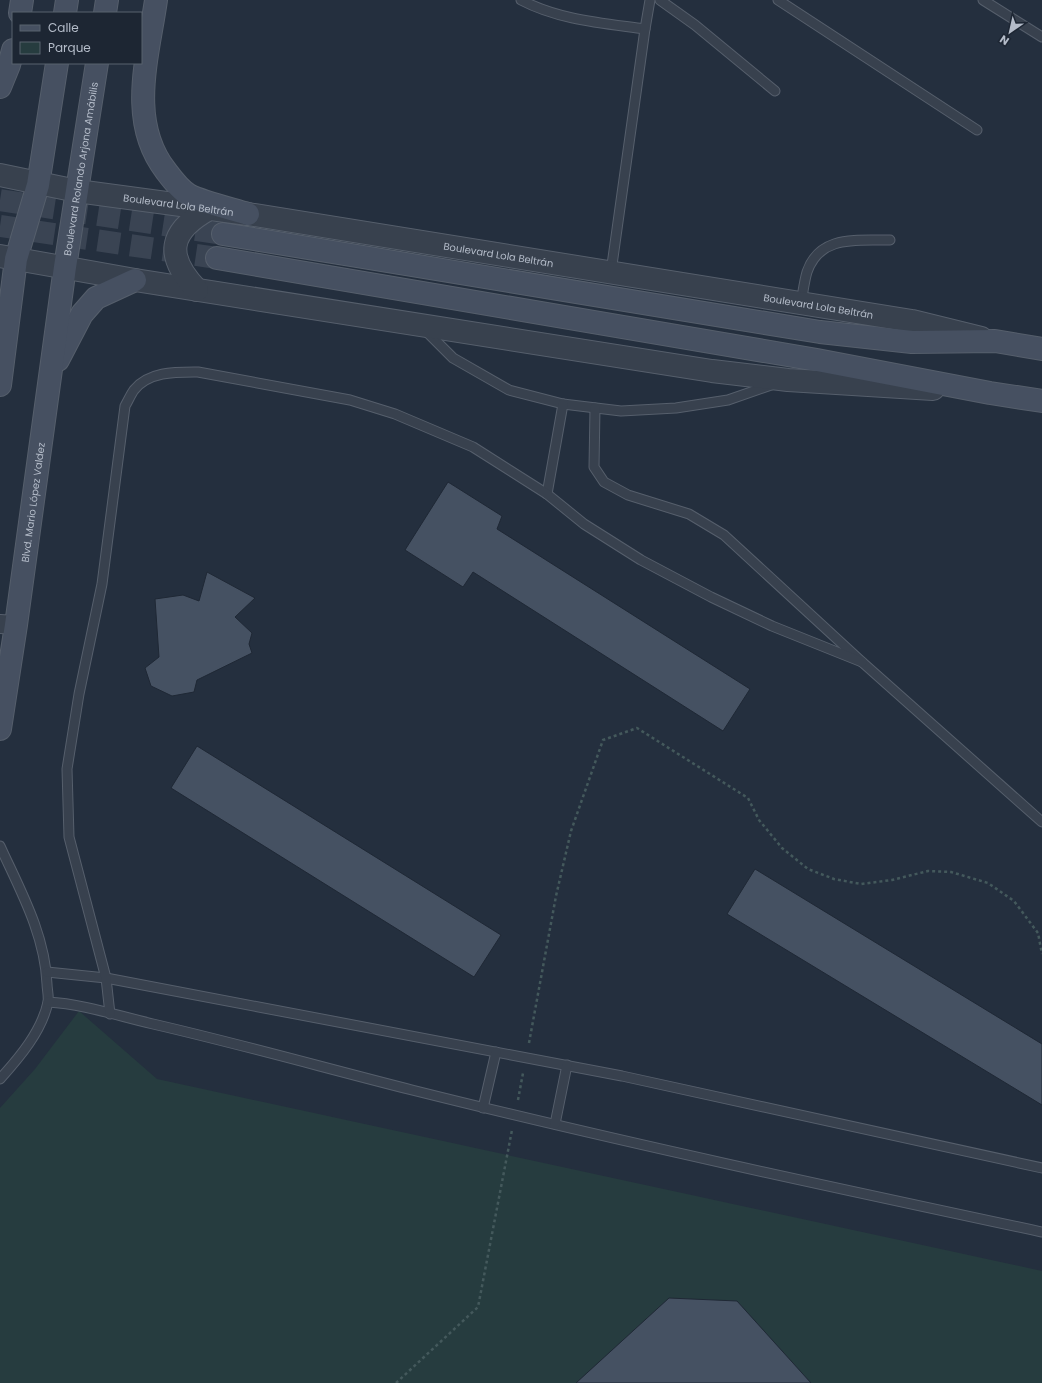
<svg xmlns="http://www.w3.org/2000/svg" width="1042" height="1383" font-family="Poppins,sans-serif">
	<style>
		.green { fill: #263c3f }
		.building { fill: #455162; stroke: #1f2835 }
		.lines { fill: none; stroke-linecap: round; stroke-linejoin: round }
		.secondary-tunnel { stroke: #3a4453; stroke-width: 22; stroke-dasharray: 22 11; stroke-linecap: butt }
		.service-casing { stroke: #565f6c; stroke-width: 11 }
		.minor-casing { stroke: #565f6c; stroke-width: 20 }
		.tertiary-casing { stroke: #565f6c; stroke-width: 24 }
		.secondary-casing { stroke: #565f6c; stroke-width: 24 }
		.path { stroke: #44595c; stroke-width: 2.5; stroke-dasharray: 3 3; stroke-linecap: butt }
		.service { stroke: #38414e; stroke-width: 9 }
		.minor { stroke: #38414e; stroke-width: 18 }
		.tertiary { stroke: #38414e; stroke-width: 22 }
		.secondary { stroke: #465061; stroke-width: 22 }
		.labels { text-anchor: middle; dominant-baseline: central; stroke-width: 3; stroke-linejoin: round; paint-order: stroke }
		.street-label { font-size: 10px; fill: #b4bcc9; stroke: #1d2633 }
	</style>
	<rect width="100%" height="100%" fill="#242f3e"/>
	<polygon class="green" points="79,1011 157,1079 1042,1271 1042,1383 0,1383 0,1108 35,1069"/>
	<g class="building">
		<polygon points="448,482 502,516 497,529 750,689 723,731 473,572 463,587 405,550"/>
		<polygon points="207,572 255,598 235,617 252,633 249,644 252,653 197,680 194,692 172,696 151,686 145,668 159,657 155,599 183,595 199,601"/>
		<polygon points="197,746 501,935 474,977 171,788"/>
		<polygon points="755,869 1042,1044 1042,1105 727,914"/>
		<polygon points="669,1298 737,1301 811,1383 576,1383"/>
	</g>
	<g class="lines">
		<g class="secondary-tunnel">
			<polyline points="0,200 223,234"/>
			<polyline points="0,226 217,258"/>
		</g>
		<defs>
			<g id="service">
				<path d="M 521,0 C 559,20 602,23 645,29"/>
				<polyline points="660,0 695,25 775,91"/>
				<polyline points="778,0 977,130"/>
				<polyline points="983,0 1042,37"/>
				<polyline points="611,272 645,29 650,0"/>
				<path d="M 801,303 C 803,293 804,282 807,272 C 820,234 858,241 890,240"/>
				<polyline points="426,331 453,358 509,390 563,404 621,411 676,408 728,400 774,384"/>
				<polyline points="595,408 594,467 604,482 628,495 689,514 724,535 862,662 1042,822"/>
				<polyline points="547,494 563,404"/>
				<path d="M 0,846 C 20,890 45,934 47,984 C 47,989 49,996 48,1002 C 42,1031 19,1058 0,1079"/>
				<polyline points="47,972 106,978 622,1076 1042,1168"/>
				<path d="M 48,1002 C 84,1004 118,1016 153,1024 C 240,1044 325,1068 412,1090 C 620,1142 831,1187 1042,1232"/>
				<path d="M 110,1014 L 106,978 L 69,837 L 67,769 L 79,694 L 102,584 L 125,406 C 128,401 131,394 134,390 C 149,371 177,372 198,372 L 350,400 L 395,414 L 473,447 L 547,494 L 584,524 L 641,560 L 711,597 L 772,626 L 862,662"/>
				<polyline points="483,1108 496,1052"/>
				<polyline points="555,1124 567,1065"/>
			</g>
			<polyline id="minor" points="0,624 16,625"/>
			<g id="tertiary">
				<path id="s1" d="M 0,175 L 77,191 L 248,214 L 912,321 L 981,338"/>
				<polyline points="0,256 135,280 712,371 788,380 933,389"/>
				<path d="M 197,290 C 165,256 168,232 209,209"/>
			</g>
			<g id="secondary">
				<path d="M 156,0 C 148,57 127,121 166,171 C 172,179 180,190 189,195 C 202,202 232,209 248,214"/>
				<polyline points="20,13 22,0"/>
				<polyline points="65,13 67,0"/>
				<polyline points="105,13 107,0"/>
				<polyline points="0,87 9,65 13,50"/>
				<polyline points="223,234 820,332 912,342 995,341 1042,349"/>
				<polyline points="217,258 817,360 990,393 1042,401"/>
				<polyline points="58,360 82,314 96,298 135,280"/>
				<polyline points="0,385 16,259 38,185 57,63"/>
				<path id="s2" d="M 0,729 L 16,625 L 65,267 L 97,63"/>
			</g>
		</defs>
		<use href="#service" class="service-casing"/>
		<use href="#minor" class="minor-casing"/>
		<use href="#tertiary" class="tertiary-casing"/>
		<use href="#secondary" class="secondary-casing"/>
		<g class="path">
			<polyline points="529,1043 556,896 571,831 603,740 637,728 748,798 759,820 782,848 808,869 834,879 861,884 892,880 928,871 951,872 988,883 1014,901 1038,933 1042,954"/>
			<polyline points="518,1100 523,1073"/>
			<polyline points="396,1383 478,1307 512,1130"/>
		</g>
		<use href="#service" class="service"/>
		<use href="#minor" class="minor"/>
		<use href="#tertiary" class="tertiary"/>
		<use href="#secondary" class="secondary"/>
	</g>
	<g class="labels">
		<g class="street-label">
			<text stroke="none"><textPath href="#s2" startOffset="566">Boulevard Rolando Arjona Amábilis</textPath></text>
			<text stroke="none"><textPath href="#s1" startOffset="181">Boulevard Lola Beltrán</textPath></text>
			<text stroke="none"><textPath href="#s1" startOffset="505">Boulevard Lola Beltrán</textPath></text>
			<text stroke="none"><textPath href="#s1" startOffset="829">Boulevard Lola Beltrán</textPath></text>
			<text stroke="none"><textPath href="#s2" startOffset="229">Blvd. Mario López Valdez</textPath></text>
		</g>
	</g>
	<rect x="12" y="12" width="130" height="52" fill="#1d2633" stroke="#59626f"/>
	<rect x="20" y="25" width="20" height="6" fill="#465061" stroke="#59626f"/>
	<text x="48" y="32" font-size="12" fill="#b4bcc9">Calle</text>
	<rect x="20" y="42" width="20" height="12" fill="#263c3f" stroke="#59626f"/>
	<text x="48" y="52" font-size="12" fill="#b4bcc9">Parque</text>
	<g transform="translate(1010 32) rotate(214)" stroke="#1d2633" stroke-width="3" paint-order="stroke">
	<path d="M0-3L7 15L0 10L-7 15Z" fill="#b4bcc9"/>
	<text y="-6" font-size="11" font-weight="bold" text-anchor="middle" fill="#b4bcc9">N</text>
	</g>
</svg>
